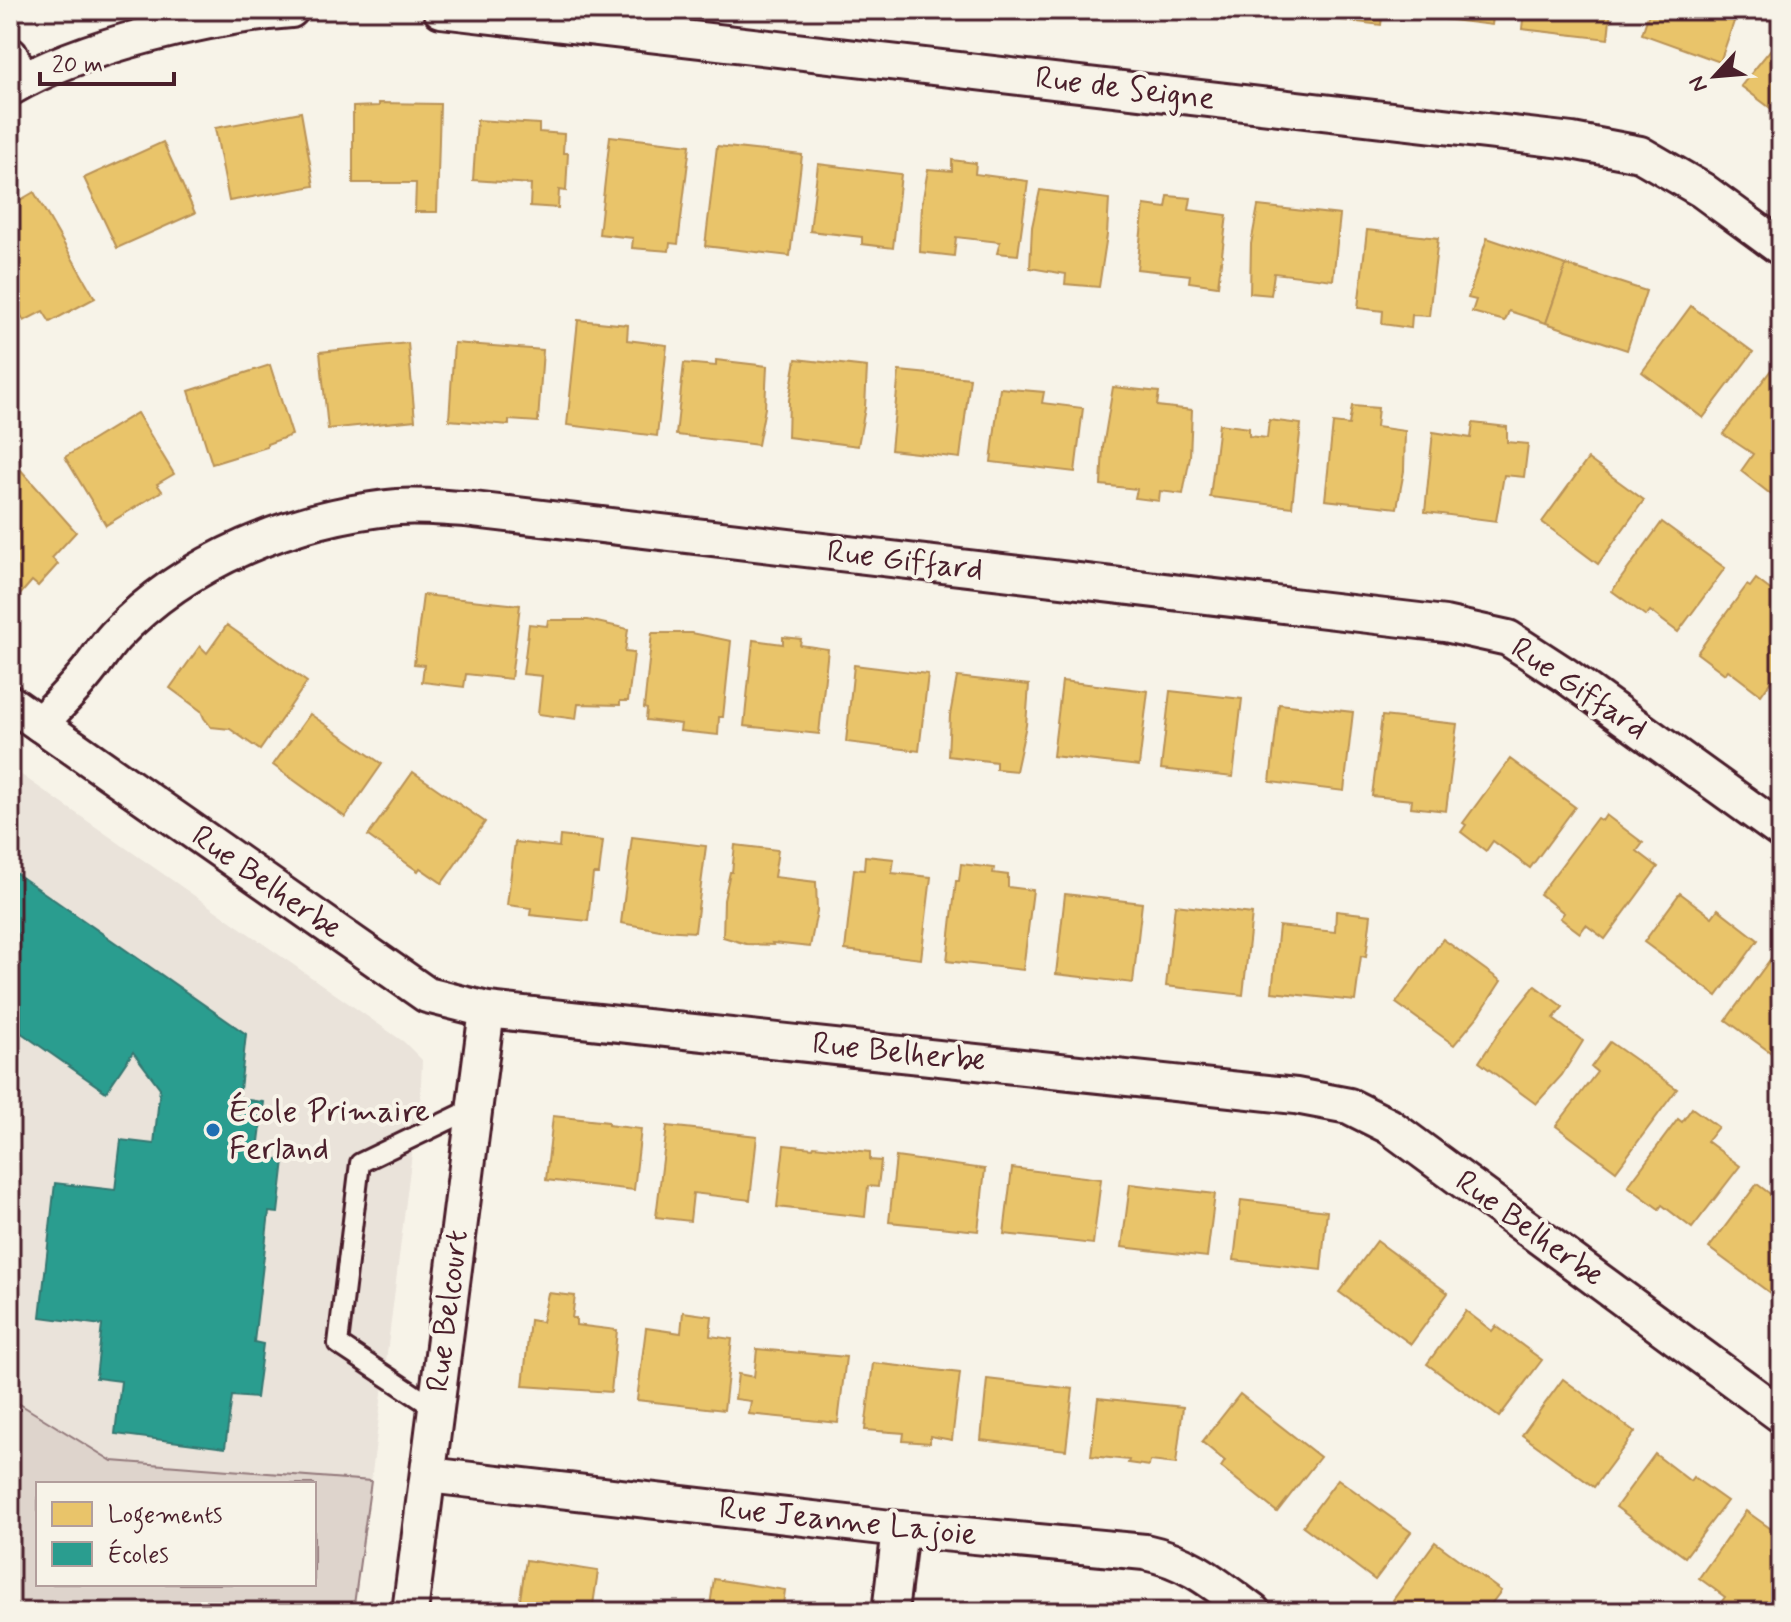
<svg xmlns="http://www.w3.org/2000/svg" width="1791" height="1622" font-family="Mynerve,sans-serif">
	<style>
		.built { fill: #eae3da }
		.green { fill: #ded4cc; stroke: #947a7c; stroke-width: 2; fill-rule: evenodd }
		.homes { fill: #e9c46a; stroke: #b99257; stroke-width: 2 }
		.schools { fill: #2a9d8f; stroke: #347771; stroke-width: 2 }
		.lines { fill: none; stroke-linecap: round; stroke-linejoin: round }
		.service-casing { stroke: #4a1f2b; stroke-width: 24 }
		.minor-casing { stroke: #4a1f2b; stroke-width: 40 }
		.service { stroke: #f7f3e8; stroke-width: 18 }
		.minor { stroke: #f7f3e8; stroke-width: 34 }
		.poi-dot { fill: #1f6fb2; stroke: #f7f3e8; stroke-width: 3 }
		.labels { text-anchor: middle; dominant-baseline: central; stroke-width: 8; stroke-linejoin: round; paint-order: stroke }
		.street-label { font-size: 32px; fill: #4a1f2b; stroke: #f7f3e8 }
		.poi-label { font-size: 32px; fill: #4a1f2b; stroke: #f7f3e8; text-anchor: start }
	</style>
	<rect width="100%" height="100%" fill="#f7f3e8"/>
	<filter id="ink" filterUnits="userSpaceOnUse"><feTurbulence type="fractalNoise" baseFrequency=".0125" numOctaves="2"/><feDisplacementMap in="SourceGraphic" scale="16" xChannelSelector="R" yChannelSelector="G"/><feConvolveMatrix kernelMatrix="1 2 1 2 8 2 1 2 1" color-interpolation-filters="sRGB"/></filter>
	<g filter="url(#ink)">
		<polygon class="built" points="10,767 404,1042 422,1060 420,1108 412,1153 371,1481 112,1461 10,1398"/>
		<path class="green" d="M 10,1398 L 112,1461 L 371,1481 L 353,1612 L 10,1612 ZM 38,1484 L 314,1484 L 314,1584 L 38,1584 Z"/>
		<g class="homes">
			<polygon points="1298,10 1383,10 1381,25 1297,15"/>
			<polygon points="1411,10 1494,10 1492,25 1411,15"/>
			<polygon points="1524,10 1611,10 1608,39 1522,29"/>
			<polygon points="1650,10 1738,10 1720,62 1642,34"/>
			<polygon points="1780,11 1781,10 1781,116 1741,86 1780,38 1773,32 1773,20"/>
			<polygon points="379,103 440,104 437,212 415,212 416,183 353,183 353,107 379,106"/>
			<polygon points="301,112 314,186 229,201 215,128"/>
			<polygon points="477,120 539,124 539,132 564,134 563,153 568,153 566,191 559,190 558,208 530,206 531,184 473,180"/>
			<polygon points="610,136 690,145 678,244 670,243 669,251 632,248 633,238 599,234"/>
			<polygon points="163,142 195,213 117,248 84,178"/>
			<polygon points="717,146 802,155 790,256 705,246"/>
			<polygon points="952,160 976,163 975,174 1028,181 1018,255 997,253 1000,242 956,237 954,256 920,252 922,204 928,169 952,171"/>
			<polygon points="818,164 901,174 893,248 862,244 862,237 810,231"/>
			<polygon points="1040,190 1109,199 1107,235 1099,287 1065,284 1066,274 1030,268 1032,227"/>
			<polygon points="34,192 95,298 50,322 43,311 24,321 10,296 10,206"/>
			<polygon points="1168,196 1191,198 1189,210 1227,215 1218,286 1189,282 1190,275 1137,269 1144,205 1166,208"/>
			<polygon points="1258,206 1340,215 1333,280 1274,273 1271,295 1250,293 1251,244"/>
			<polygon points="1367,230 1438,238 1429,316 1412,315 1411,328 1382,324 1383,311 1358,308"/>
			<polygon points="1487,238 1566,265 1546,323 1509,311 1505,321 1472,312 1476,300 1468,298"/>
			<polygon points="1566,265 1646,291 1627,350 1546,323"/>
			<polygon points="1691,306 1753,352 1703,418 1642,372"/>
			<polygon points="578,320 628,325 627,340 667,345 657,436 567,425"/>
			<polygon points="408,343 415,420 328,429 320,352"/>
			<polygon points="454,343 543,350 538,422 509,420 509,425 449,420"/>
			<polygon points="796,359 867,367 865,408 858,446 788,437 789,400"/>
			<polygon points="716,360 767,366 765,408 758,445 676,435 684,363 716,366"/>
			<polygon points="270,365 292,435 267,444 267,447 212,464 189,391"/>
			<polygon points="1771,370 1781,378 1781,485 1773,496 1741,471 1753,454 1723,434"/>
			<polygon points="899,371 970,378 960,458 891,450"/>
			<polygon points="1113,387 1159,392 1157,406 1192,410 1190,457 1183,494 1160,491 1159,501 1135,498 1137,489 1101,485 1103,447"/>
			<polygon points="1000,388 1044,392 1042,403 1083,408 1075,472 991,462"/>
			<polygon points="1352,406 1378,408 1376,427 1405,431 1404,471 1397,508 1325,500 1333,423 1349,425"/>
			<polygon points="137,413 174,474 157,484 162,491 106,525 65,457"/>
			<polygon points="1269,420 1301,424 1292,507 1210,497 1219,424 1249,428 1249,436 1267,438"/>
			<polygon points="1473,423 1507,427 1507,442 1528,444 1524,477 1504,475 1496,521 1425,512 1433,432 1471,438"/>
			<polygon points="11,459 76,532 52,558 58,564 38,586 32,581 11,605"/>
			<polygon points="1588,459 1644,500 1598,564 1542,522"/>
			<polygon points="1662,522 1725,568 1678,632 1650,611 1646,616 1612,591"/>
			<polygon points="1756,579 1781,598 1778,606 1781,609 1781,667 1761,695 1728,670 1725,674 1697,653 1747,585 1750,587"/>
			<polygon points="423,595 520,605 511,679 466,674 464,687 422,682 424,665 414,664"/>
			<polygon points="548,620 588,620 628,629 625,652 634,653 628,701 620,701 620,705 578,704 576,719 538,714 542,676 523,674 529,624 547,626"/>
			<polygon points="227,625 307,682 260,750 230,729 211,727 204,718 201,711 170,688 200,646 207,653"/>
			<polygon points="652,633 692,633 731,641 723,717 719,717 718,735 680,731 681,724 646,720 647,709 644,708"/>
			<polygon points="783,637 801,639 800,645 828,649 819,734 744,726 753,640 783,644"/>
			<polygon points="854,665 928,674 919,751 846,742"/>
			<polygon points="957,677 1029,685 1026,725 1016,771 996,769 996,762 948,756 950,715"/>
			<polygon points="1062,681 1148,691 1139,766 1053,756"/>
			<polygon points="1170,691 1242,699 1233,777 1161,769"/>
			<polygon points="1279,704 1353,712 1344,791 1270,782"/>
			<polygon points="310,714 382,764 345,817 273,765"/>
			<polygon points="1382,716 1457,724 1446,811 1411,807 1412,800 1372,796"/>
			<polygon points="1510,759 1575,807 1530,868 1493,841 1486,851 1461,832 1466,825 1463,823"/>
			<polygon points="413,772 485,822 442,883 420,868 418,871 368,836"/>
			<polygon points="1606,815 1643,843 1637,851 1658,867 1605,939 1586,925 1580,933 1560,918 1564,913 1540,894 1597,818 1602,821"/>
			<polygon points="560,836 603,841 599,874 593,874 588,921 530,915 531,908 507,905 515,842 559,847"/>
			<polygon points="632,837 706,846 695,932 660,930 621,923"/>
			<polygon points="735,845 778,850 774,877 816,882 817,911 810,947 772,943 773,945 746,944 723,937 724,900 730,872 732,872"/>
			<polygon points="865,856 894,859 892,873 931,877 921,959 845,950 854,869 864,870"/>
			<polygon points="961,864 994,868 993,873 1008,875 1008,887 1033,890 1023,970 947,961 956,881 959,881"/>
			<polygon points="1680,893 1712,917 1718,909 1758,940 1717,996 1644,942"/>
			<polygon points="1065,894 1142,903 1133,983 1056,974"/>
			<polygon points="1175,905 1252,914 1243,995 1166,986"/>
			<polygon points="1336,911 1371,915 1366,957 1361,956 1355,1001 1272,992 1279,926 1335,932"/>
			<polygon points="1443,939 1501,981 1479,1015 1454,1045 1396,1003"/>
			<polygon points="1772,957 1781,964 1781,1060 1726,1020"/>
			<polygon points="1535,986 1563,1007 1553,1019 1583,1041 1562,1075 1536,1104 1479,1062 1501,1029"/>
			<polygon points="1610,1042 1677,1089 1616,1171 1556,1126 1597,1072 1591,1067"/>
			<polygon points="1692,1108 1718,1127 1707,1141 1740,1166 1692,1228 1662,1205 1659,1209 1628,1186 1678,1119 1682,1122"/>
			<polygon points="553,1116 608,1122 608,1125 641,1129 634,1190 546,1180"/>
			<polygon points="667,1126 757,1136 750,1200 693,1193 690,1221 656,1217"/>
			<polygon points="784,1145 813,1148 814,1146 870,1152 870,1160 881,1161 878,1187 868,1186 865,1217 777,1207"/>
			<polygon points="896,1157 985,1169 978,1231 889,1222"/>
			<polygon points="1012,1168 1101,1179 1093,1244 1004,1234"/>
			<polygon points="1130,1184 1215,1194 1207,1257 1122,1247"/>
			<polygon points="1757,1184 1781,1202 1781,1277 1770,1293 1709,1248"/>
			<polygon points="1241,1200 1327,1211 1321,1270 1234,1260"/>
			<polygon points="1377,1241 1448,1293 1411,1344 1339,1292"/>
			<polygon points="548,1293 575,1296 572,1318 576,1318 576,1325 617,1330 611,1392 523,1386 530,1320 542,1322"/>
			<polygon points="1466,1311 1492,1331 1496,1326 1542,1360 1499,1417 1427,1364"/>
			<polygon points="683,1312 712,1316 710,1336 732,1339 724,1410 637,1400 646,1328 681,1333"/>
			<polygon points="757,1349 846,1357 838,1423 749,1414 751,1401 735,1399 738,1374 754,1377"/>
			<polygon points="873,1363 960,1373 952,1440 930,1436 930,1443 903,1441 904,1433 865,1430"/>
			<polygon points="987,1379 1073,1389 1066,1450 981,1440"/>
			<polygon points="1563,1379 1635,1432 1594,1487 1522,1435"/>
			<polygon points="1240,1394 1320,1457 1277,1512 1221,1467 1225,1461 1202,1442"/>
			<polygon points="1098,1398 1183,1407 1176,1464 1150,1461 1149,1466 1128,1463 1129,1460 1091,1456"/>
			<polygon points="1655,1454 1690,1481 1693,1477 1727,1501 1685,1557 1616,1507"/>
			<polygon points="1338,1479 1411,1532 1375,1580 1303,1526"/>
			<polygon points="1746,1511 1781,1536 1781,1598 1771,1612 1714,1612 1725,1597 1699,1578"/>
			<polygon points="1435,1542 1501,1591 1485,1612 1409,1612 1393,1600"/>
			<polygon points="526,1560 598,1571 592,1612 518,1612"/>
			<polygon points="714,1579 785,1590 782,1612 709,1612"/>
			<polygon points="990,1606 1027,1612 990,1612"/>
		</g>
		<polygon class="schools" points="10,869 246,1034 239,1099 264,1102 257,1157 284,1160 278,1213 269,1212 254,1342 263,1344 256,1398 232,1396 225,1448 115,1434 121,1381 96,1378 102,1325 40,1317 55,1183 115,1190 121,1140 154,1144 160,1088 133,1052 106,1092 10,1025"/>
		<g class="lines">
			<defs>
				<polyline id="service" points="436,1409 338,1344 360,1163 474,1108"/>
				<g id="minor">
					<polyline points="441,10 1572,141 1640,154 1702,190 1781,248"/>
					<polyline points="10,55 23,80"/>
					<path d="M 10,88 C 82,46 208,16 291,10"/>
					<polyline points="10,703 427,995 487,1010 1296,1096 1349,1106 1389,1126 1781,1415"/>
					<path d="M 40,724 C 55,708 71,692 85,675 C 96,662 104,648 115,636 C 186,560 296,516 398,507 C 419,505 443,508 465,509 L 1445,624 L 1508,638 L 1565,675 L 1781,831"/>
					<path d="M 428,1475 L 900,1529 L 1145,1552 C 1192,1562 1216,1585 1253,1612"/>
					<polyline points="410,1612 487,1010"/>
					<polyline points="890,1612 900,1529"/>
				</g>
			</defs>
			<use href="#service" class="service-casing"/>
			<use href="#minor" class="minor-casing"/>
			<use href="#service" class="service"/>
			<use href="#minor" class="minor"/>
		</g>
	</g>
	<circle class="poi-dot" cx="213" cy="1130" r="8"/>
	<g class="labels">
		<g class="street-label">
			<text transform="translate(1125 89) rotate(7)">Rue de Seigne</text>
			<text transform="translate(905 561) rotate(7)">Rue Giffard</text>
			<text transform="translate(1579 689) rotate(34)">Rue Giffard</text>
			<text transform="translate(266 883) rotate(35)">Rue Belherbe</text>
			<text transform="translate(899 1053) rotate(6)">Rue Belherbe</text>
			<text transform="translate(1529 1229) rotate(36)">Rue Belherbe</text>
			<text transform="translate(448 1311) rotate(-83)">Rue Belcourt</text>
			<text transform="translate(848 1522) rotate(6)">Rue Jeanne Lajoie</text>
		</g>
		<g class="poi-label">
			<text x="229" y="1112">École Primaire<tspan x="229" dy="37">Ferland</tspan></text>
		</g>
	</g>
	<rect width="1791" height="1622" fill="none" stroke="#f7f3e8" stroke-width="40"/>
	<rect x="20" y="20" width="1751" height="1582" fill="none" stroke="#4a1f2b" stroke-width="3" filter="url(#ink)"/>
	<rect x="36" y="1482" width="280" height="104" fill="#f7f3e8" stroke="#b29e9c" stroke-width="2"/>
	<rect x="52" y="1502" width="40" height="24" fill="#e9c46a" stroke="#b29e9c" stroke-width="2"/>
	<text x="108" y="1522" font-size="24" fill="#4a1f2b">Logements</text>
	<rect x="52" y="1542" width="40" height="24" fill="#2a9d8f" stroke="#b29e9c" stroke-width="2"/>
	<text x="108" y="1562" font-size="24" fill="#4a1f2b">Écoles</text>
	<g transform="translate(1715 76) rotate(244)" stroke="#f7f3e8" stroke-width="6" paint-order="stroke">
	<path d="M0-6L14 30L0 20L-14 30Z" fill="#4a1f2b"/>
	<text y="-12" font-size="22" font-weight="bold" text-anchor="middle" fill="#4a1f2b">N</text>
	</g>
	<path d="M40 72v12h134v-12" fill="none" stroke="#4a1f2b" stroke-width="4"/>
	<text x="52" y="72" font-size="24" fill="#4a1f2b" stroke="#f7f3e8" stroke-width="6" paint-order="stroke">20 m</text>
</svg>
